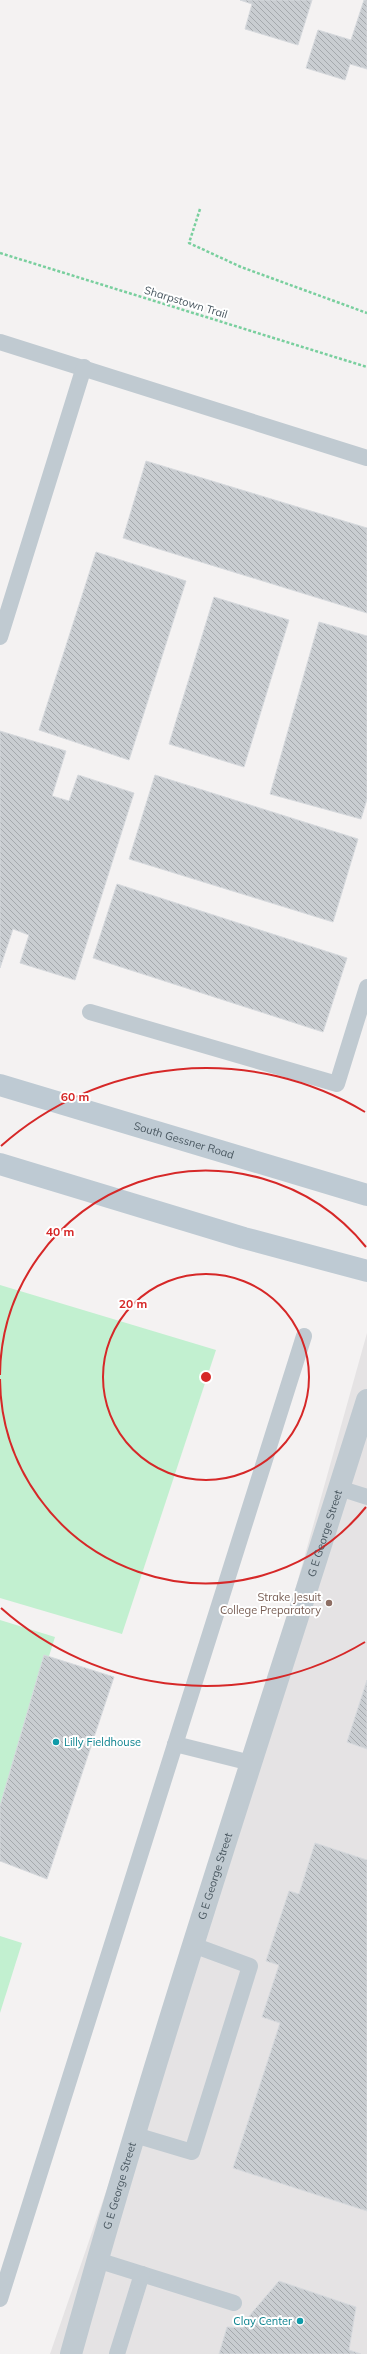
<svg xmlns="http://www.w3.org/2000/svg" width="367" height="2354" font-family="Mulish,sans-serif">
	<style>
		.education { fill: #e5e3e4 }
		.pitch { fill: #c2f0d0 }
		.building { fill: url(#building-back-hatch); stroke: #d6d9dd }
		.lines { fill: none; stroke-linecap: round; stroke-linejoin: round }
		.path { stroke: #79cf9e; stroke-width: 2.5; stroke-dasharray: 3 2; stroke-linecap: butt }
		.lane { stroke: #c0cad1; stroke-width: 16 }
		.street { stroke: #c0cad1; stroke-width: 22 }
		.secondary { stroke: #becad3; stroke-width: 22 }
		.ring { fill: none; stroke: #d62828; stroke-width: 2 }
		.education-dot { fill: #8d6e63; stroke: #fff; stroke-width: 1.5 }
		.culture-dot { fill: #0f9aa8; stroke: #fff; stroke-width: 1.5 }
		.labels { text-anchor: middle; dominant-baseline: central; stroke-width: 4; stroke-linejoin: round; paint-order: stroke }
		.street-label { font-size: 11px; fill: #495760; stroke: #fff }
		.education-label { font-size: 11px; fill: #785e54; stroke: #fff; text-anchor: end }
		.culture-label { font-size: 11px; fill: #0d838f; stroke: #fff; text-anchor: start }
		.centre { fill: #d62828; stroke: #fff; stroke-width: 2 }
		.ring-label { font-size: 12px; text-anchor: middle; font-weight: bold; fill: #d62828; stroke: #fff; stroke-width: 4; stroke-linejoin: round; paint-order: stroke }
	</style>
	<defs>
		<pattern id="building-back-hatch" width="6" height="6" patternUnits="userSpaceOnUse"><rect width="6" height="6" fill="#c9cdd1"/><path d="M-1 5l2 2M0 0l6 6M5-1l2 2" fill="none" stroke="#a5a9ad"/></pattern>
	</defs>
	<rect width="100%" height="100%" fill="#f4f2f2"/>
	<polygon class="education" points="367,1333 367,2354 50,2354 216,1873"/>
	<g class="pitch">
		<polygon points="0,1285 216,1350 122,1634 0,1598"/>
		<polygon points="0,1620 55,1637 0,1813"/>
		<polygon points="0,1936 22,1943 0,2013"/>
	</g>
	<g class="building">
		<polygon points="240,0 312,0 298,45 245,29 252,4"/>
		<polygon points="364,0 367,0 367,69 350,64 345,80 306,68 318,30 351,40"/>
		<polygon points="146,461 367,528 367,613 123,538"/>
		<polygon points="96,552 186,581 129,760 39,730"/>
		<polygon points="214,597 289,620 244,767 169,744"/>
		<polygon points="319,622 367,636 367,799 361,819 270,794"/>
		<polygon points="0,731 66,751 52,796 69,801 78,775 134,793 75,980 20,963 29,935 13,929 0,968"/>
		<polygon points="155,775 358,839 333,922 129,859"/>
		<polygon points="117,884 347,958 323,1032 93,958"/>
		<polygon points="44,1655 114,1677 47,1879 0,1861 0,1806"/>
		<polygon points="367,1680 367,1749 347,1742"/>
		<polygon points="315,1843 367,1860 367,2211 233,2168 280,2023 262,2017 279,1965 266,1961 289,1891 299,1894"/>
		<polygon points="279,2281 356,2307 349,2350 361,2354 219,2354 227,2327 243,2328 250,2315"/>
	</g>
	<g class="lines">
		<g class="path">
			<polyline points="200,209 189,243 241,267 367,313"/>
			<polyline points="0,253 367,367"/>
		</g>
		<g class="lane">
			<polyline points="0,342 367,458"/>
			<polyline points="0,637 84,367"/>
			<polyline points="90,1012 337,1084 367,987"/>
			<polyline points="339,1488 367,1497"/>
			<polyline points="175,1744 251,1763"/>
			<polyline points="135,2135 192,2152 250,1966 193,1945"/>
			<polyline points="97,2260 234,2303"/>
			<polyline points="0,2299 304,1336"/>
			<polyline points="117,2354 142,2274"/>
		</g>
		<path class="street" id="s1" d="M 71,2354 C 160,2033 267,1718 367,1400"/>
		<g class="secondary">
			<path id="s2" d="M 0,1085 L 367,1195"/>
			<polyline points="0,1164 244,1238 367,1271"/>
		</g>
	</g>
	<g class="ring">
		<circle cx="206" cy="1377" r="103"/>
		<path d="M366 1507A206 206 0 0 1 0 1379M0 1375A206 206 0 0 1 366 1247"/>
		<path d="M365 1642A309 309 0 0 1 1 1608M1 1146A309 309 0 0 1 365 1112"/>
	</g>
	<circle class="education-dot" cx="329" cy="1603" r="4"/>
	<g class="culture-dot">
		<circle cx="56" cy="1742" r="4"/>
		<circle cx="300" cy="2321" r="4"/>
	</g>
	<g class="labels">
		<g class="street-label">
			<text transform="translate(186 302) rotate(17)">Sharpstown Trail</text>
			<text stroke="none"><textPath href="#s2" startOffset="192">South Gessner Road</textPath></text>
			<text stroke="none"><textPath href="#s1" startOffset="859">G E George Street</textPath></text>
			<text stroke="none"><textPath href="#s1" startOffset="499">G E George Street</textPath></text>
			<text stroke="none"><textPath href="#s1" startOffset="175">G E George Street</textPath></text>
		</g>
		<g class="education-label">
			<text x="321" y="1597">Strake Jesuit<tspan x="321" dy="13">College Preparatory</tspan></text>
		</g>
		<g class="culture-label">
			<text x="64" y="1742">Lilly Fieldhouse</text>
			<text x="292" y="2321" text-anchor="end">Clay Center</text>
		</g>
	</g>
	<circle cx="206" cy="1377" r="6" class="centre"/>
	<g class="ring-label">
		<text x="75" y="1101">60 m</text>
		<text x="60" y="1236">40 m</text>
		<text x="133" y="1308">20 m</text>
	</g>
</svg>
